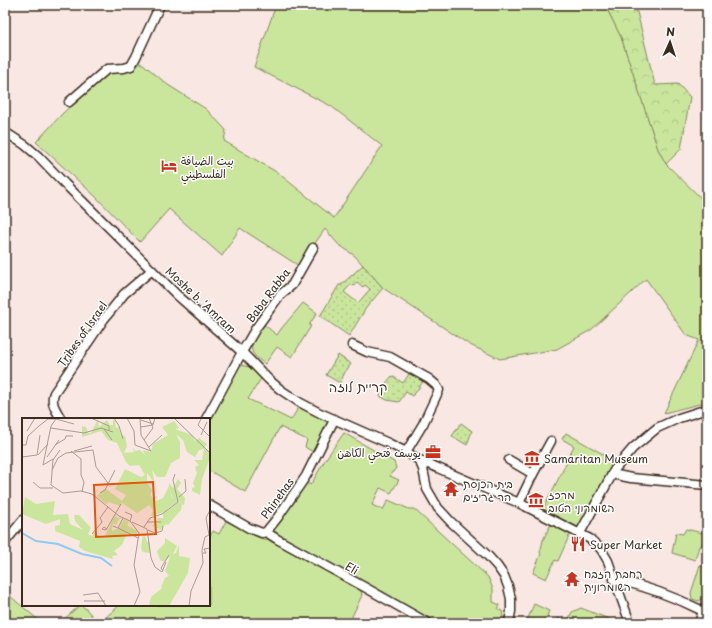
<svg xmlns="http://www.w3.org/2000/svg" width="712" height="628" font-family="'Playpen Sans','Playpen Sans Arabic','Playpen Sans Hebrew',sans-serif">
	<style>
		.grass { fill: #cae69d; stroke: #82885e }
		.forest { fill: url(#forest-crowns); stroke: #82885e }
		.garden { fill: url(#garden-dots); stroke: #82885e; fill-rule: evenodd }
		.lines { fill: none; stroke-linecap: round; stroke-linejoin: round }
		.minor-casing { stroke: #3b2a1e; stroke-width: 11 }
		.minor { stroke: #fff; stroke-width: 8 }
		.labels { text-anchor: middle; dominant-baseline: central; stroke-width: 3; stroke-linejoin: round; paint-order: stroke }
		.poi-label { font-size: 11px; fill: #3b2a1e; stroke: #fff; text-anchor: start }
		.street-label { font-size: 11px; fill: #3b2a1e; stroke: #fff }
		.quarter-label { font-size: 13px; fill: #3b2a1e; stroke: #fff }
		.inset-river { fill: none; stroke: #8ecbee; stroke-width: 2 }
		.inset-road { fill: none; stroke: #ac9b94; stroke-width: 1 }
		.view { fill: #df570d; fill-opacity: 0.15; stroke: #df570d; stroke-width: 2 }
		.inset-edge { fill: none; stroke: #3b2a1e; stroke-width: 2 }
	</style>
	<defs>
		<pattern id="forest-crowns" width="20" height="18" patternUnits="userSpaceOnUse"><rect width="20" height="18" fill="#cae69d"/><path d="M2 6a3 3 0 1 1 6 0M12 15a3 3 0 1 1 6 0" fill="none" stroke="#aec587"/></pattern>
		<pattern id="garden-dots" width="8" height="8" patternUnits="userSpaceOnUse"><rect width="8" height="8" fill="#cae69d"/><path d="M2 2h.1M6 6h.1" fill="none" stroke="#aec587" stroke-width="1.8" stroke-linecap="round"/></pattern>
	</defs>
	<rect width="100%" height="100%" fill="#f8e7e2"/>
	<filter id="ink" filterUnits="userSpaceOnUse"><feTurbulence type="fractalNoise" baseFrequency=".025" numOctaves="2"/><feDisplacementMap in="SourceGraphic" scale="8" xChannelSelector="R" yChannelSelector="G"/><feConvolveMatrix kernelMatrix="1 2 1 2 8 2 1 2 1" color-interpolation-filters="sRGB"/></filter>
	<g filter="url(#ink)">
		<g class="grass">
			<polygon points="276,5 605,5 621,37 658,149 666,164 707,204 707,402 664,413 699,340 686,335 646,279 591,330 557,349 500,359 470,345 383,288 355,256 338,244 325,229 299,266 240,228 222,256 169,209 140,242 95,196 36,142 63,113 108,71 132,69 141,63 143,64 168,85 206,109 226,130 224,141 278,173 334,218 382,146 331,106 254,67"/>
			<path d="M 303,303 L 317,313 L 309,325 L 311,326 L 292,357 L 277,347 L 265,364 C 262,362 258,359 255,356 C 246,346 257,333 263,324 L 277,335 L 281,329 Z"/>
			<polygon points="241,365 249,367 262,377 248,399 291,420 300,405 330,422 313,452 305,447 307,440 280,427 245,492 210,471 209,473 209,419 237,368"/>
			<polygon points="344,433 394,462 396,468 393,472 392,472 390,476 399,480 391,493 380,488 372,505 383,510 388,500 409,509 414,509 488,577 493,589 493,602 500,605 498,609 502,611 503,617 501,623 434,623 361,580 279,536 273,532 275,527 306,482 310,485 313,481 325,460"/>
			<polygon points="566,433 617,462 578,527 543,509 566,464 567,459 574,446 562,439"/>
			<polygon points="707,519 707,534 706,534 701,547 699,546 695,560 672,553 676,533 683,534 686,529 702,533"/>
			<polygon points="226,521 265,540 267,537 360,588 362,595 349,623 99,623 120,605 209,605 209,538 213,531 219,534"/>
			<polygon points="551,524 570,534 558,561 555,560 546,579 533,573 541,554 540,553 543,540"/>
			<polygon points="700,565 707,567 707,596 699,601 692,599 691,593"/>
			<polygon points="5,592 42,623 5,623"/>
			<polygon points="534,604 549,611 544,623 526,623"/>
			<polygon points="80,605 81,605 87,610 98,623 60,623"/>
			<polygon points="581,608 609,619 609,623 555,623 558,618 567,622 572,612"/>
		</g>
		<polygon class="forest" points="605,5 636,5 636,8 655,85 678,84 690,97 681,149 666,164 658,149 621,37"/>
		<g class="garden">
			<path d="M 363,265 L 383,288 L 366,308 L 349,336 L 320,316 L 339,285 L 341,285 ZM 357,282 L 363,287 L 365,285 L 370,289 L 358,303 L 344,292 L 351,284 L 354,286 Z"/>
			<polygon points="338,355 351,364 345,372 340,383 326,375"/>
			<path d="M 411,371 L 424,380 L 416,392 L 412,396 L 406,392 L 399,402 L 387,400 L 380,396 C 381,388 387,382 392,376 L 403,383 Z"/>
			<polygon points="461,423 472,431 467,445 452,436"/>
		</g>
		<g class="lines">
			<defs>
				<g id="minor">
					<polyline points="69,102 107,69 124,68 131,66 136,57 160,5"/>
					<polyline points="5,132 25,145 38,156 65,184 177,295 242,352 269,380 281,390 299,402 320,413 388,443 406,452 419,460 423,469 427,489 438,508 450,521 488,556 497,566 504,576 508,586 511,599 511,611 509,623"/>
					<polyline points="352,345 367,352 390,357 429,379 436,385 439,390 423,424 406,452"/>
					<path d="M 61,419 C 56,410 50,403 54,393 L 104,319 L 117,303 L 124,294 L 152,270"/>
					<polyline points="206,419 242,352 256,328 280,295 292,285 313,248"/>
					<polyline points="417,459 519,503 590,539 601,549 608,561 630,623"/>
					<polyline points="509,460 533,474"/>
					<polyline points="612,474 631,478 707,485"/>
					<polyline points="519,503 533,474 551,441"/>
					<polyline points="209,505 249,528 262,533 266,532 278,517 306,476 334,420"/>
					<polyline points="266,532 277,539 368,589 428,623"/>
					<polyline points="580,533 615,469 633,448 657,428 679,418 707,409"/>
					<polyline points="5,542 23,520"/>
					<path d="M 614,579 C 645,586 675,597 703,611"/>
					<polyline points="699,623 703,611 707,605"/>
				</g>
			</defs>
			<use href="#minor" class="minor-casing"/>
			<use href="#minor" class="minor"/>
		</g>
	</g>
	<defs>
		<symbol id="hotel-bare" viewBox="-9 -9 18 18"><path d="M-6-4.5h1.5V1H6V5H4.5V3h-9V5H-6ZM-4 0a1.8 1.8 0 1 1 3.6 0ZM.5 0V-2.5h3Q6-2.5 6 0Z" fill="#c8321e" stroke="#fff" stroke-width="2.5" paint-order="stroke"/></symbol>
		<symbol id="office-bare" viewBox="-9 -9 18 18"><path d="M-6-3h4V-5.5h4V-3h4V5H-6ZM-1-4.5V-3h2v-1.5ZM-6 0V1H6V0Z" fill="#c8321e" stroke="#fff" stroke-width="2.5" paint-order="stroke"/></symbol>
		<symbol id="museum-bare" viewBox="-9 -9 18 18"><path d="M0-6L6-3V-2H-6V-3ZM-5-1h2V3h-2ZM-1-1h2V3h-2ZM3-1h2V3H3ZM-6 4H6V6H-6Z" fill="#c8321e" stroke="#fff" stroke-width="2.5" paint-order="stroke"/></symbol>
		<symbol id="temple-bare" viewBox="-9 -9 18 18"><path d="M0-6L5-2H3V0L6.5 2.5H4V6H1.5V3h-3V6H-4V2.5H-6.5L-3 0V-2H-5Z" fill="#c8321e" stroke="#fff" stroke-width="2.5" paint-order="stroke"/></symbol>
		<symbol id="restaurant-bare" viewBox="-9 -9 18 18"><path d="M-5-6h1v4h1v-4h1v4h1v-4h1v5L-1.5 .5V6h-2V.5L-5-1ZM5-6V6H3V1.5H1.5Q1.5-4 5-6Z" fill="#c8321e" stroke="#fff" stroke-width="2.5" paint-order="stroke"/></symbol>
	</defs>
	<g fill-rule="evenodd">
		<use href="#hotel-bare" x="158" y="155" width="22" height="22"/>
		<use href="#office-bare" x="422" y="441" width="22" height="22"/>
		<use href="#museum-bare" x="521" y="447" width="22" height="22"/>
		<use href="#temple-bare" x="440" y="478" width="22" height="22"/>
		<use href="#museum-bare" x="525" y="489" width="22" height="22"/>
		<use href="#restaurant-bare" x="567" y="533" width="22" height="22"/>
		<use href="#temple-bare" x="561" y="568" width="22" height="22"/>
	</g>
	<g class="labels">
		<g class="poi-label">
			<text x="181" y="160">بيت الضيافة<tspan x="181" dy="13">الفلسطيني</tspan></text>
			<text x="421" y="452" text-anchor="end">يوسف فتحي الكاهن</text>
			<text x="544" y="458">Samaritan Museum</text>
			<text x="463" y="483">בית הכנסת<tspan x="463" dy="13">הר גריזים</tspan></text>
			<text x="548" y="494">מרכז<tspan x="548" dy="13">השומרוני הטוב</tspan></text>
			<text x="590" y="544">Super Market</text>
			<text x="584" y="573">רחבת הזבח<tspan x="584" dy="13">השומרונית</tspan></text>
		</g>
		<g class="street-label">
			<text transform="translate(268 295) rotate(-53)">Baba Rabba</text>
			<text transform="translate(201 300) rotate(43)">Moshe b. 'Amram</text>
			<text transform="translate(82 334) rotate(-55)">Tribes of Israel</text>
			<text transform="translate(277 498) rotate(-54)">Phinehas</text>
			<text transform="translate(352 568) rotate(29)">Eli</text>
		</g>
		<g class="quarter-label">
			<text x="358" y="386">קריית לוזה</text>
		</g>
	</g>
	<g transform="translate(22 418)">
		<rect width="188" height="188" fill="#f8e7e2"/>
		<path d="M 103,51 L 119,59 L 128,77 L 134,83 L 141,80 L 147,68 L 150,80 L 156,83 L 142,94 L 129,98 L 131,92 L 127,87 L 115,95 L 100,85 L 98,88 L 87,84 L 84,86 L 75,78 L 81,72 L 84,71 L 100,83 L 104,77 L 93,71 ZM 3,79 L 14,86 L 33,83 L 31,97 L 46,96 L 48,106 L 61,112 L 53,103 L 52,97 L 57,97 L 69,110 L 66,116 L 70,118 L 72,114 L 79,119 L 83,118 L 93,96 L 94,99 L 101,101 L 97,101 L 94,107 L 91,105 L 90,113 L 97,110 L 102,101 L 107,104 L 105,107 L 115,113 L 115,119 L 105,115 L 100,127 L 92,133 L 96,137 L 90,138 L 91,141 L 63,133 L 57,129 L 58,123 L 33,113 L 33,108 L 38,107 L 38,101 L 24,106 L 0,96 ZM 157,84 L 160,86 L 159,92 L 152,100 L 146,107 L 144,106 L 138,112 L 135,110 L 132,114 L 134,109 L 130,108 L 134,105 L 137,106 L 134,104 L 135,100 L 141,100 L 141,95 ZM 121,116 L 126,117 L 123,118 L 125,124 L 128,124 L 128,135 L 121,134 L 119,130 Z" fill="#cae69d"/>
		<path d="M 76,1 L 77,9 L 85,2 L 88,7 L 91,7 L 91,2 L 93,2 L 94,10 L 97,9 L 99,17 L 103,18 L 105,28 L 102,35 L 112,34 L 111,29 L 113,33 L 118,32 L 123,37 L 121,32 L 129,34 L 131,26 L 146,17 L 140,9 L 152,3 L 157,10 L 153,11 L 170,17 L 173,23 L 177,20 L 185,26 L 182,30 L 188,34 L 188,40 L 180,61 L 178,77 L 170,73 L 170,70 L 173,69 L 171,65 L 175,55 L 173,49 L 177,47 L 172,42 L 180,42 L 182,31 L 177,32 L 173,39 L 165,34 L 161,22 L 154,16 L 158,24 L 158,40 L 149,45 L 143,59 L 135,59 L 130,52 L 133,66 L 125,55 L 125,65 L 130,72 L 128,78 L 119,59 L 123,57 L 117,47 L 108,48 L 104,44 L 95,25 L 86,22 L 79,13 L 60,19 L 60,8 L 64,9 L 66,15 L 69,15 ZM 156,61 L 159,65 L 155,71 L 163,80 L 162,87 L 151,81 L 147,69 L 147,65 L 151,70 ZM 157,126 L 157,138 L 168,140 L 166,155 L 147,188 L 127,188 L 129,179 L 140,170 L 139,169 L 143,160 L 147,158 L 143,153 L 149,137 L 154,135 Z" fill="#cae69d"/>
		<path d="M 143,120 L 155,128 L 151,136 L 142,144 L 138,142 L 135,133 L 143,125 Z" fill="#cae69d"/>
		<path class="inset-river" d="M 0,115 L 14,123 L 36,126 L 60,136 L 79,140 L 90,148"/>
		<path class="inset-road" d="M 69,0 L 87,8 L 87,12M 92,0 L 97,8 L 101,21M 105,0 L 112,13 L 113,27 L 129,33M 118,0 L 119,17 L 129,33M 152,0 L 188,35M 34,1 L 52,6M 179,1 L 176,7 L 188,19M 119,2 L 131,6M 119,9 L 131,7 L 133,0M 29,10 L 62,15 L 79,10 L 91,14M 82,11 L 90,22M 5,13 L 13,0M 179,17 L 185,4M 122,22 L 131,10 L 127,0M 0,27 L 4,27 L 6,18 L 17,8 L 26,1 L 34,1 L 29,8 L 21,47 L 31,41 L 29,67 L 41,75 L 59,73 L 70,76 L 97,98 L 108,103M 33,27 L 43,21 L 44,18 L 51,18M 127,29 L 140,17M 49,33 L 59,41 L 59,57 L 62,64 L 60,74M 52,33 L 70,28M 15,37 L 18,17M 16,37 L 26,26M 0,39 L 15,37M 25,39 L 37,22M 31,42 L 38,32M 30,52 L 36,40 L 44,35 L 71,32 L 74,49 L 86,65M 11,64 L 18,70 L 31,70M 78,75 L 83,72 L 93,52M 157,79 L 164,73 L 163,61M 103,94 L 110,97 L 108,103M 108,103 L 117,115 L 112,147 L 118,174 L 112,188M 110,104 L 125,111 L 129,140 L 133,149 L 140,154 L 144,144M 125,104 L 139,104M 91,108 L 96,110 L 101,100M 122,109 L 128,100 L 140,96 L 156,84 L 151,62 L 153,56M 96,110 L 116,120M 85,111 L 82,109 L 80,111 L 84,112 L 99,86M 126,112 L 133,115 L 140,113 L 141,108M 70,116 L 80,104 L 78,100 L 86,89M 181,135 L 184,135 L 182,131 L 188,130M 141,153 L 139,150 L 147,137M 61,177 L 76,175 L 84,188M 62,183 L 83,183M 167,188 L 169,173 L 181,145 L 180,132 L 183,119 L 187,117 L 184,100 L 188,92"/>
		<path class="view" d="M 131,64 L 134,116 L 74,119 L 72,67 Z"/>
		<rect width="188" height="188" class="inset-edge"/>
	</g>
	<rect width="712" height="628" fill="none" stroke="#fff" stroke-width="20"/>
	<rect x="10" y="10" width="692" height="608" fill="none" stroke="#3b2a1e" stroke-width="1.5" filter="url(#ink)"/>
	<g transform="translate(670 42) rotate(3)" stroke="#ffffff" stroke-width="3" paint-order="stroke">
	<path d="M0-3L7 15L0 10L-7 15Z" fill="#3b2a1e"/>
	<text y="-6" font-size="11" font-weight="bold" text-anchor="middle" fill="#3b2a1e">N</text>
	</g>
</svg>
